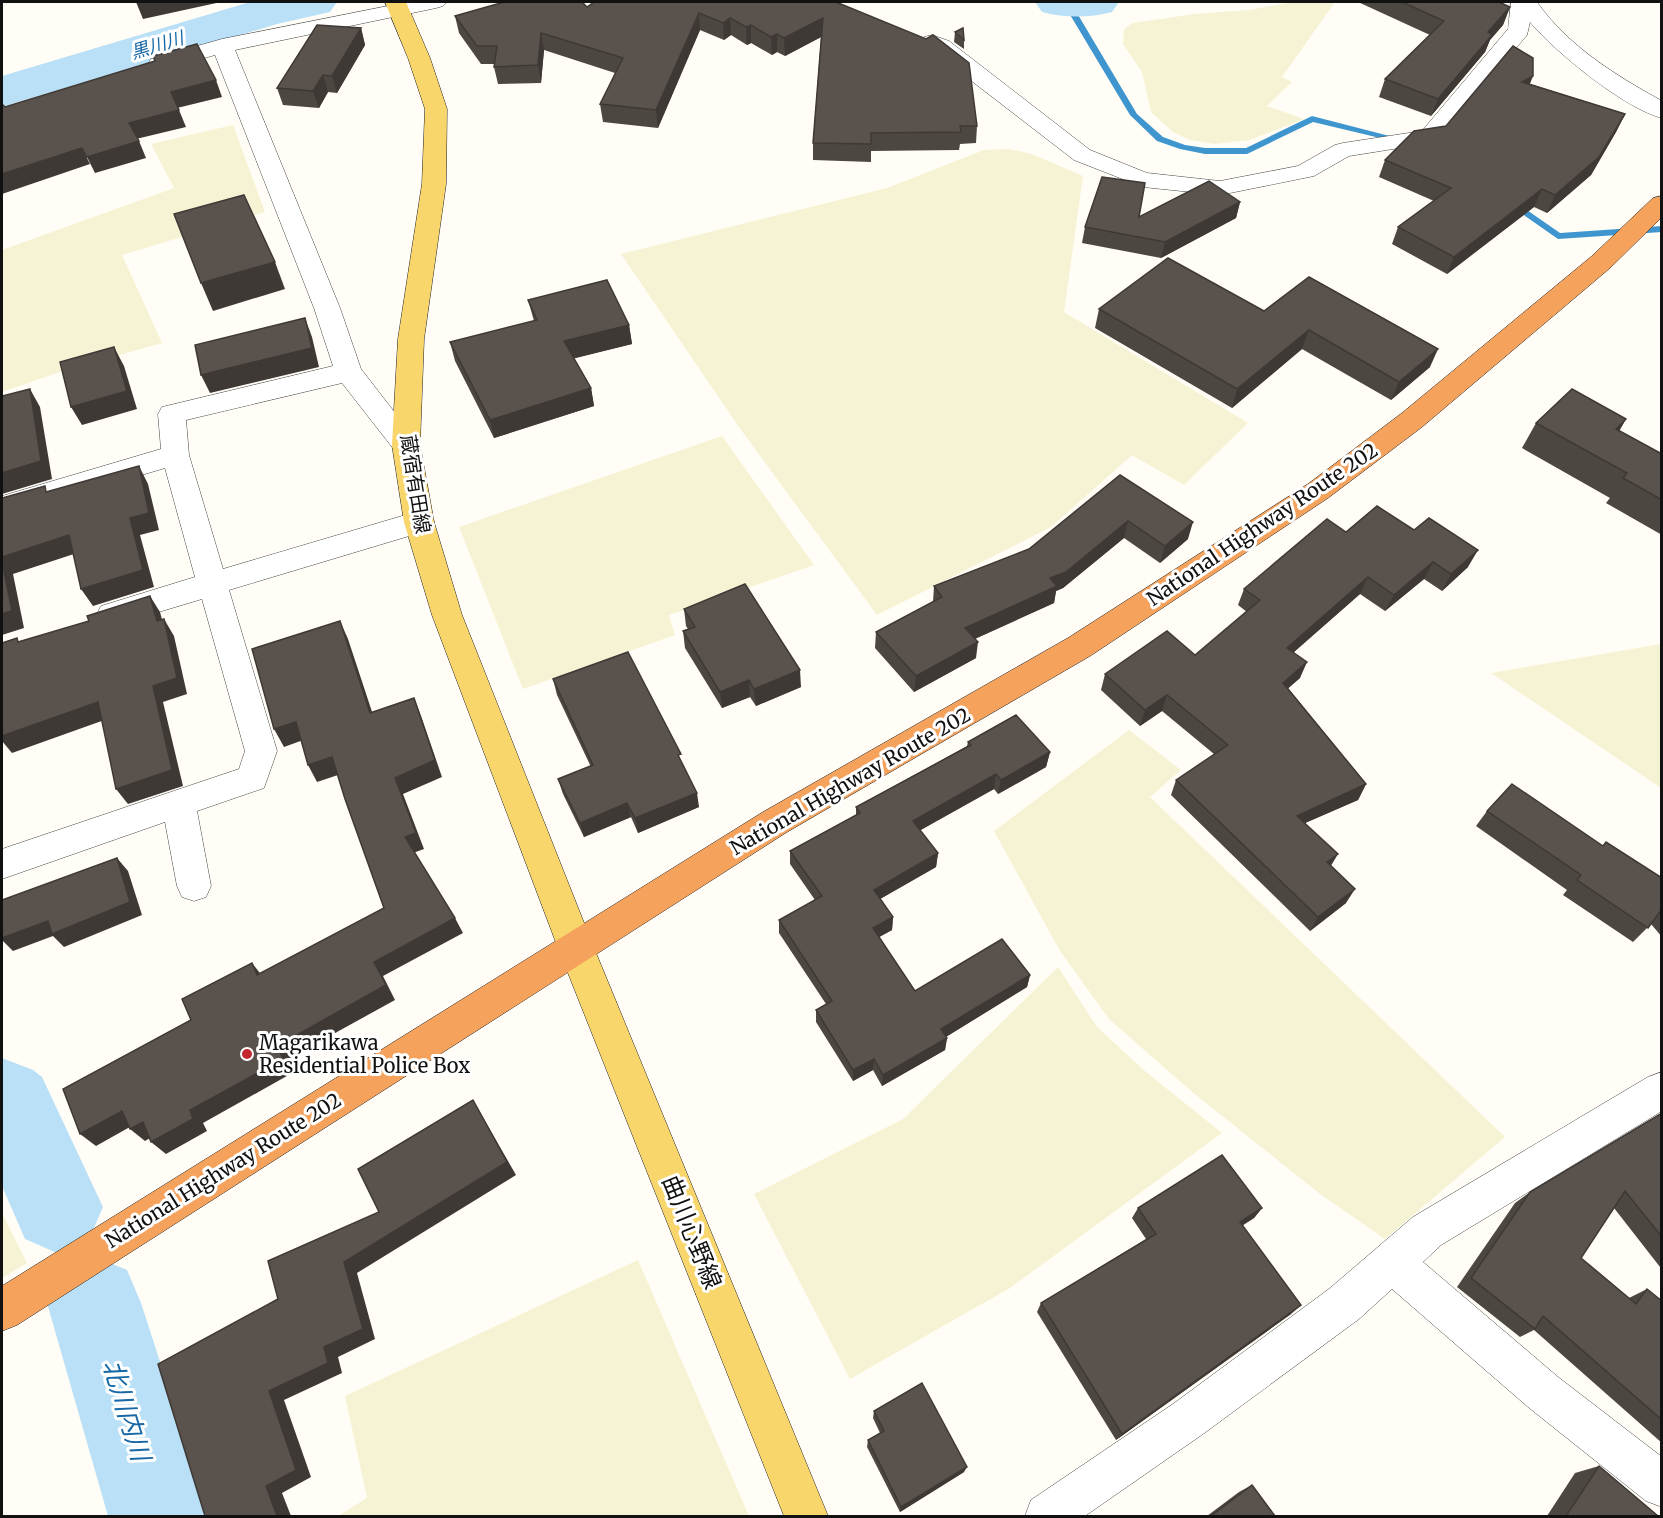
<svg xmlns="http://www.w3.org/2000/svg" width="1663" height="1518" font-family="Merriweather,'Noto Sans JP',serif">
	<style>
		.farmland { fill: #f6f3d4 }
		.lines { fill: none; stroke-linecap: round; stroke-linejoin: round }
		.stream { fill: #3f96cf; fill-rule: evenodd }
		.river { fill: #b9e0f7; fill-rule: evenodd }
		.minor-casing { stroke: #444; stroke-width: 1 }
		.major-casing { stroke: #222; stroke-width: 1 }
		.highway-casing { stroke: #222; stroke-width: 1 }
		.minor { fill: #fff; fill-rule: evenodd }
		.major { fill: #f9d66b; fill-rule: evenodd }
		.highway { fill: #f5a25d; fill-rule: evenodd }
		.wall { fill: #4d4742 }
		.shaded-wall { fill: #3f3936 }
		.building { fill: #5a524d; stroke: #3f3936; stroke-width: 1.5 }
		.poi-dot { fill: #c4262e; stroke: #fff; stroke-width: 2 }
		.labels { text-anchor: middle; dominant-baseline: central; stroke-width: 6; stroke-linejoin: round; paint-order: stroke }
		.far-water-label { font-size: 18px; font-style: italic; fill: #1768a6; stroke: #fff }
		.street-label { font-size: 20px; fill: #111; stroke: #fff }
		.poi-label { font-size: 20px; fill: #111; stroke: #fff; text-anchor: start }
		.near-street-label { font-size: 24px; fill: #111; stroke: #fff }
		.near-water-label { font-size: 26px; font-style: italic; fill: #1768a6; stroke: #fff }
	</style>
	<rect width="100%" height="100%" fill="#fffdf5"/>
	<g class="farmland">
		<polygon points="1293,2 1335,2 1282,77 1292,82 1267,106 1304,119 1250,140 1214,144 1190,140 1173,132 1151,112 1142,72 1123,44 1124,29 1133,23 1195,14 1249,10"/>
		<polygon points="233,125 265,212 122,255 162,343 63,371 2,392 2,250 174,188 151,144"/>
		<polygon points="1009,149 1032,154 1083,176 1064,312 1248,423 1184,485 1132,455 1051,527 877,615 741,430 621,254 887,188 984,150"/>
		<polygon points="722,436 814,565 669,615 675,635 523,689 459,527"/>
		<polygon points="1661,644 1661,788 1491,673"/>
		<polygon points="1129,730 1181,770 1150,797 1505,1137 1385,1239 1320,1194 1191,1091 1109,1019 1060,951 994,831"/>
		<polygon points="1058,967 1097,1027 1146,1072 1222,1133 1010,1288 850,1379 754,1194 903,1119"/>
		<polygon points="2,1213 27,1263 2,1278 2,1212"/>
		<polygon points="638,1260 749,1516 338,1516 367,1498 345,1396"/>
	</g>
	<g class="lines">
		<g class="stream">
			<polygon points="1064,2 1071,3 1137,114 1163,137 1185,145 1205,148 1246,148 1312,116 1405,140 1401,143 1313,122 1247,154 1205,154 1180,149 1157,141 1130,115 1063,3"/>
			<polygon points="1514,201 1560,233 1662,226 1662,232 1558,239 1511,206 1511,202"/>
		</g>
		<g class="river">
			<polygon points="250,2 337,2 330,12 277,24 2,107 2,76"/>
			<path d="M 1035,2 L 1119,2 L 1112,12 C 1089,18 1065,18 1042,12 Z"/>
			<polygon points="2,1058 33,1070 42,1077 103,1207 89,1239 57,1253 25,1239 2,1186"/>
			<polygon points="94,1256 127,1270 141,1303 210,1516 108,1516 47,1303 61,1270"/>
		</g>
		<defs>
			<g id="minor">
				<polygon points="408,2 447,2 443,6 436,8 235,50 340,308 361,369 420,445 416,452 406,455 396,452 342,383 186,420 189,455 223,569 419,511 429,514 434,522 429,530 229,590 277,751 264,788 197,811 211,886 206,897 194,901 182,897 177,886 165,822 2,879 2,849 239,769 245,751 202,599 112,626 101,622 97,614 101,606 195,577 165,468 2,517 2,496 161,449 158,414 162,407 333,366 314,308 215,55 159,71 151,69 148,64 151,59 222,39"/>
				<path d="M 1511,2 L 1537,2 C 1568,46 1615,75 1662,101 L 1662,118 C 1625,109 1555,52 1530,22 L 1527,35 L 1437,142 L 1349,156 L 1314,176 L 1220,195 L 1143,187 L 1074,160 L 921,42 L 924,37 L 932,35 L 949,41 L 1090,150 L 1147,173 L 1220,181 L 1298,166 L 1335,145 L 1343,143 L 1422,131 L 1508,29 Z"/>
				<polygon points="1662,1072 1662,1111 1441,1245 1423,1262 1558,1377 1662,1457 1662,1507 1646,1501 1528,1407 1392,1289 1359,1319 1203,1434 1085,1516 1025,1516 1031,1500 1173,1404 1329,1289 1413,1217 1648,1077"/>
			</g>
			<polygon id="major" points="385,2 406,2 430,58 447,109 446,184 424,339 420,445 434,522 462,615 594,948 828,1516 784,1516 558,948 432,615 404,522 392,445 398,339 422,184 425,109 408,58"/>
			<polygon id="highway" points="1662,196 1662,217 1610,268 1422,427 1328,498 1090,656 787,832 17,1325 2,1331 2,1286 763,812 1068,638 1308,484 1402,413 1592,256 1653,198"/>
		</defs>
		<use href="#minor" class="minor-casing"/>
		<use href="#major" class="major-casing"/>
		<use href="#highway" class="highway-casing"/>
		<use href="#minor" class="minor"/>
		<use href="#major" class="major"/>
		<use href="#highway" class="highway"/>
	</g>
	<g class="wall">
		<polygon points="836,2 977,126 976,143 960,144 959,150 871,151 871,162 813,160 813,143 821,37 785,56 777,52 772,55 751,43 747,45 731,35 724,40 700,30 658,128 603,122 600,104 615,73 544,50 541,83 498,84 494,67 495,64 481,64 459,33 455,16 587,7"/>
		<polygon points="1358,2 1499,2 1510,7 1503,25 1490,40 1485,52 1431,116 1379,97 1385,79 1430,35"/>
		<polygon points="361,28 365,45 337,93 328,92 319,108 283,105 277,88"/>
		<polygon points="955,32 964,40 964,49 954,42"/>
		<polygon points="1530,84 1625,114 1616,132 1591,175 1547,213 1534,207 1447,274 1392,244 1398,227 1434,201 1379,177 1385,160 1446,126"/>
		<polygon points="1240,202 1236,218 1161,258 1082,243 1085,227 1139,217"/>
		<polygon points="528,300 629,325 632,344 574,358 591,388 594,406 494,438 455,361 450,342 534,321"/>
		<polygon points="1099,309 1264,311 1430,367 1391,400 1302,349 1232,408 1095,328"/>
		<polygon points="1626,419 1619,431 1662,454 1662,535 1606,503 1610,498 1522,448 1536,423"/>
		<polygon points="1120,475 1188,539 1160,563 1124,538 1063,588 1056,591 1054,603 975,639 976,658 914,692 875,648 876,632 933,602 934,586 1029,549"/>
		<polygon points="1346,532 1468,567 1442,591 1424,579 1385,611 1360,594 1293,653 1300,678 1288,688 1366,784 1358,800 1305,823 1331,866 1346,903 1310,931 1171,795 1176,780 1214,754 1162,711 1140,726 1101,690 1105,674 1195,655 1247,612 1238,605 1244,589"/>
		<polygon points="684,609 801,687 756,706 750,697 722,708 685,648 683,631 688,629 686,626"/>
		<polygon points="553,679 682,763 699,807 638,833 631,817 584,837 563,794 558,779 591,767 557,695"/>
		<polygon points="968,742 1050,752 1046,767 998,794 994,789 920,830 938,853 936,867 880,899 893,917 892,930 879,937 915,991 1030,975 1027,987 946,1037 947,1038 945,1050 882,1086 873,1070 853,1081 816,1022 816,1010 826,1004 779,933 779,920 815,900 790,864 790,851 856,815 856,807 967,746"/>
		<polygon points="1487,811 1602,846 1662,878 1662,937 1651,924 1633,942 1563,895 1567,890 1476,826"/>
		<polygon points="1662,1113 1662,1266 1660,1267 1614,1208 1581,1258 1629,1298 1647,1289 1662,1301 1662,1443 1534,1330 1520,1337 1457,1287 1515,1203 1530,1192"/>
		<polygon points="1138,1208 1262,1208 1254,1218 1243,1225 1291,1314 1116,1440 1037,1312 1041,1303 1146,1239 1132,1218"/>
		<polygon points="874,1411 964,1472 900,1512 867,1447 868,1440 880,1433 873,1418"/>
		<polygon points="1599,1466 1658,1516 1547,1516 1575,1473"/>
		<polygon points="1252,1485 1275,1516 1207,1516 1239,1492"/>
	</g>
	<g class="shaded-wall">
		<polygon points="136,2 221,2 143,19"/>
		<polygon points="1510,7 1503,25 1490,40 1485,52 1431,116 1438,99 1488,32"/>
		<polygon points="699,13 700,30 658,128 656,110"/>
		<polygon points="730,18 731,35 724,40 723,23"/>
		<polygon points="823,18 823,36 785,56 784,38"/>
		<polygon points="751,25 751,43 747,45 746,27"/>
		<polygon points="361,28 365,45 337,93 332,76"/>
		<polygon points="541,33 544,50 541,83 538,65"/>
		<polygon points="777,34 777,52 772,55 771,37"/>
		<polygon points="323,75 328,92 319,108 313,91"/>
		<polygon points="1533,76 1526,94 1522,82"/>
		<polygon points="216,80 222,97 177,108 171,92"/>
		<polygon points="179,110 186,127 136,139 129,123"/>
		<polygon points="1625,114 1616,132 1591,175 1547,213 1555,195"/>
		<polygon points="139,141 146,158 95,173 87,157"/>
		<polygon points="82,148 90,164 2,194 2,174"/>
		<polygon points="1542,189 1534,207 1447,274 1454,257"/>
		<polygon points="1240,202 1236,218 1161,258 1165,242"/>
		<polygon points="275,262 285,289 213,311 201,283"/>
		<polygon points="305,318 312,337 319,367 210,393 201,375"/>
		<polygon points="629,325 632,344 568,360 564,341"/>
		<polygon points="1309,330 1302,349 1232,408 1237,389"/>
		<polygon points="114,347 124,366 137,409 82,425 71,407"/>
		<polygon points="1438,349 1430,367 1391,400 1399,382"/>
		<polygon points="591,388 594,406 494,438 490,420"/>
		<polygon points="30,389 40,407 52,479 2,494 2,473"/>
		<polygon points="1626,419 1611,445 1616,429"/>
		<polygon points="139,466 148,484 159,530 140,535 154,587 93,606 81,589 130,518"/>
		<polygon points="1128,521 1124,538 1063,588 1056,591 1054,603 963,644 965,628 1050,578"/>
		<polygon points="1193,522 1188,539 1160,563 1165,546"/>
		<polygon points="69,535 80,552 13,574 24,628 2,635 2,557"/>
		<polygon points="1478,550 1468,567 1442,591 1451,574"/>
		<polygon points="1433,562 1424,579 1385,611 1394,595"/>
		<polygon points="1368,577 1360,594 1280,664 1287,648"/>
		<polygon points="150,596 160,612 167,638 157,621"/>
		<polygon points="164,619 174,636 187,694 163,702 183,786 128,804 116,789 153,686"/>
		<polygon points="340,621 348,639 378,730 370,713"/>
		<polygon points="978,642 976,658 914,692 916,676"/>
		<polygon points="1307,662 1300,678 1276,699 1283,683"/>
		<polygon points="800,670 801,687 756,706 754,689"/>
		<polygon points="749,680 750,697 722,708 720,692"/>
		<polygon points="1167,695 1162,711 1140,726 1145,710"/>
		<polygon points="414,698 421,716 442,777 403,794 424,849 413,853 405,837 395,778"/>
		<polygon points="98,702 110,718 12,753 2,741 2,736"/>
		<polygon points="296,722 306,739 284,747 274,729"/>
		<polygon points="1050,752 1046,767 998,794 1001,780"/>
		<polygon points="332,757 341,774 317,782 308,765"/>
		<polygon points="996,774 994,789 912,835 913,821"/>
		<polygon points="1366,784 1358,800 1289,830 1297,816"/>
		<polygon points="697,793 699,807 638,833 635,818"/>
		<polygon points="627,803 631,817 584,837 580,823"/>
		<polygon points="938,853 936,867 873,903 874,890"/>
		<polygon points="1338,854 1329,869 1327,862"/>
		<polygon points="117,858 128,871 142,915 64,947 53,936 13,951 2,940 2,938"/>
		<polygon points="1355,889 1346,903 1310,931 1318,917"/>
		<polygon points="893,917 892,930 872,941 873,928"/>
		<polygon points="455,918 463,933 383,976 395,1000 288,1059 294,1072 203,1123 207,1131 166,1154 151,1142 190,1110 277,1046 374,962"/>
		<polygon points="252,963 263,977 257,975"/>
		<polygon points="1030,975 1027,987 939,1041 941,1029"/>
		<polygon points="947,1038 945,1050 882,1086 883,1075"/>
		<polygon points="874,1059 873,1070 853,1081 853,1070"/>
		<polygon points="473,1100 516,1175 357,1273 375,1339 338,1357 342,1373 284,1400 311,1477 282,1493 291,1516 277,1516 266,1486 269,1391 324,1347 344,1262"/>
		<polygon points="122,1111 137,1123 96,1146 80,1134"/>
		<polygon points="143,1122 157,1134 145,1141 130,1129"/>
		<polygon points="1262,1208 1254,1218 1232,1232 1240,1222"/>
		<polygon points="1301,1305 1291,1314 1116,1440 1122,1434"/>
		<polygon points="967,1467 964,1472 900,1512 901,1507"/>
	</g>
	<g class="building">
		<polygon points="504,2 582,2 587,7 594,2 836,2 926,39 933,35 969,63 977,126 960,126 961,132 871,133 871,144 813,143 823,18 784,38 777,34 771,37 751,25 746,27 730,18 723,23 699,13 656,110 600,104 623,58 541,33 538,65 494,67 497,46 477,46 455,16"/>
		<polygon points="1402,2 1499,2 1510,7 1488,32 1492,35 1438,99 1385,79 1444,21"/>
		<polygon points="317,25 361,28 332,76 323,75 313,91 277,88"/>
		<polygon points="963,28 964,40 955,32"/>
		<polygon points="197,44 216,80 171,92 179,110 129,123 139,141 87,157 82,148 2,174 2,106 3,105 5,107 155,61 153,56"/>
		<polygon points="1513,46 1533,58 1533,76 1522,82 1625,114 1599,157 1555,195 1542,189 1454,257 1398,227 1451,188 1385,160 1414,131 1446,126"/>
		<polygon points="1102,177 1145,183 1139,217 1209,181 1240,202 1165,242 1085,227"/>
		<polygon points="244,195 275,262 201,283 174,214"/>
		<polygon points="1168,258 1264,311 1309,277 1438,349 1399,382 1309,330 1237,389 1099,309"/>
		<polygon points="607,280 629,325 564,341 591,388 490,420 450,342 537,320 528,300"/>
		<polygon points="305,318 312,348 201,375 195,345"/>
		<polygon points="114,347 127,391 71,407 60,362"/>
		<polygon points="30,389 41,461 2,473 2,396"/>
		<polygon points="1572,389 1626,419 1616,429 1662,454 1662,500 1623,478 1627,473 1536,423"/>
		<polygon points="139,466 149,513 130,518 143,570 81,589 69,535 2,557 2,498 45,486 46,492"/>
		<polygon points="1120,475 1193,522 1165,546 1128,521 1066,572 1050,578 1057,586 965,628 978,642 916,676 876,632 942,597 934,586 1029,549"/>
		<polygon points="1377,506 1414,530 1429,518 1478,550 1451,574 1433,562 1394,595 1368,577 1287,648 1307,662 1283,683 1366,784 1297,816 1338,854 1327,862 1355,889 1318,917 1176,780 1228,745 1167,695 1145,710 1105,674 1167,631 1195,655 1260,600 1244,589 1327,519 1346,532"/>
		<polygon points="2,561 12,611 2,614"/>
		<polygon points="745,584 800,670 754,689 749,680 720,692 683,631 695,627 684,609"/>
		<polygon points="150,596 157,621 164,619 177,678 153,686 172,770 116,789 98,702 2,736 2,643 17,638 18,642 89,621 87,616"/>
		<polygon points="340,621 370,713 414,698 435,760 395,778 416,833 405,837 455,918 374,962 386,985 277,1046 283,1059 190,1110 193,1119 151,1142 143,1122 130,1129 122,1111 80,1134 63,1089 191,1020 182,999 252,963 257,975 384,908 345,799 332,757 308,765 296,722 274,729 252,649"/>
		<polygon points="628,652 681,754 678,755 697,793 635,818 627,803 580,823 558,779 593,765 553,679"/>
		<polygon points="1016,715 1050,752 1001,780 996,774 913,821 938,853 874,890 893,917 873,928 915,991 1002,939 1030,975 941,1029 947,1038 883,1075 874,1059 853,1070 816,1010 832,1001 779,920 822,896 790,851 860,813 856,807 971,745 968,742"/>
		<polygon points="1512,784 1603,846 1606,842 1662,878 1662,909 1648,928 1577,880 1581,875 1487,811"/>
		<polygon points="117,858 130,902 52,934 48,921 2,938 2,900"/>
		<polygon points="473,1100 507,1162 344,1262 363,1329 324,1347 328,1363 269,1391 296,1470 266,1486 277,1516 205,1516 158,1364 278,1299 268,1261 379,1212 358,1169"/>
		<polygon points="1662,1113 1662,1237 1625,1191 1581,1258 1636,1304 1647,1289 1662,1301 1662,1420 1543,1316 1535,1329 1471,1278 1530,1192"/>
		<polygon points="1222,1155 1262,1208 1240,1222 1301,1305 1122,1434 1041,1303 1156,1234 1138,1208"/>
		<polygon points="922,1383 967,1467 901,1507 868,1440 884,1431 874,1411"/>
		<polygon points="1599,1466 1658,1516 1566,1516"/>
		<polygon points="1252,1485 1275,1516 1211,1516"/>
	</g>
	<circle class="poi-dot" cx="247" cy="1054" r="6"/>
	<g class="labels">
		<g class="far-water-label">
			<text transform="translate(157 45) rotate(-17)">黒川川</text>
		</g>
		<g class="street-label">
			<text transform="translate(416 484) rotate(81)">蔵宿有田線</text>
			<text transform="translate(1262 524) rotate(-34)">National Highway Route 202</text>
			<text transform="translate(850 781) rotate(-30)">National Highway Route 202</text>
			<text transform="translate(223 1170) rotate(-32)">National Highway Route 202</text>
		</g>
		<g class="poi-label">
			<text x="259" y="1042">Magarikawa<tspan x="259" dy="23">Residential Police Box</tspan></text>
		</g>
		<g class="near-street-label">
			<text transform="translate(692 1232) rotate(68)">曲川心野線</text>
		</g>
		<g class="near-water-label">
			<text transform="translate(127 1410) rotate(73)">北川内川</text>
		</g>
	</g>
	<rect width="1663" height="1518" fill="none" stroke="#111111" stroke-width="6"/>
</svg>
